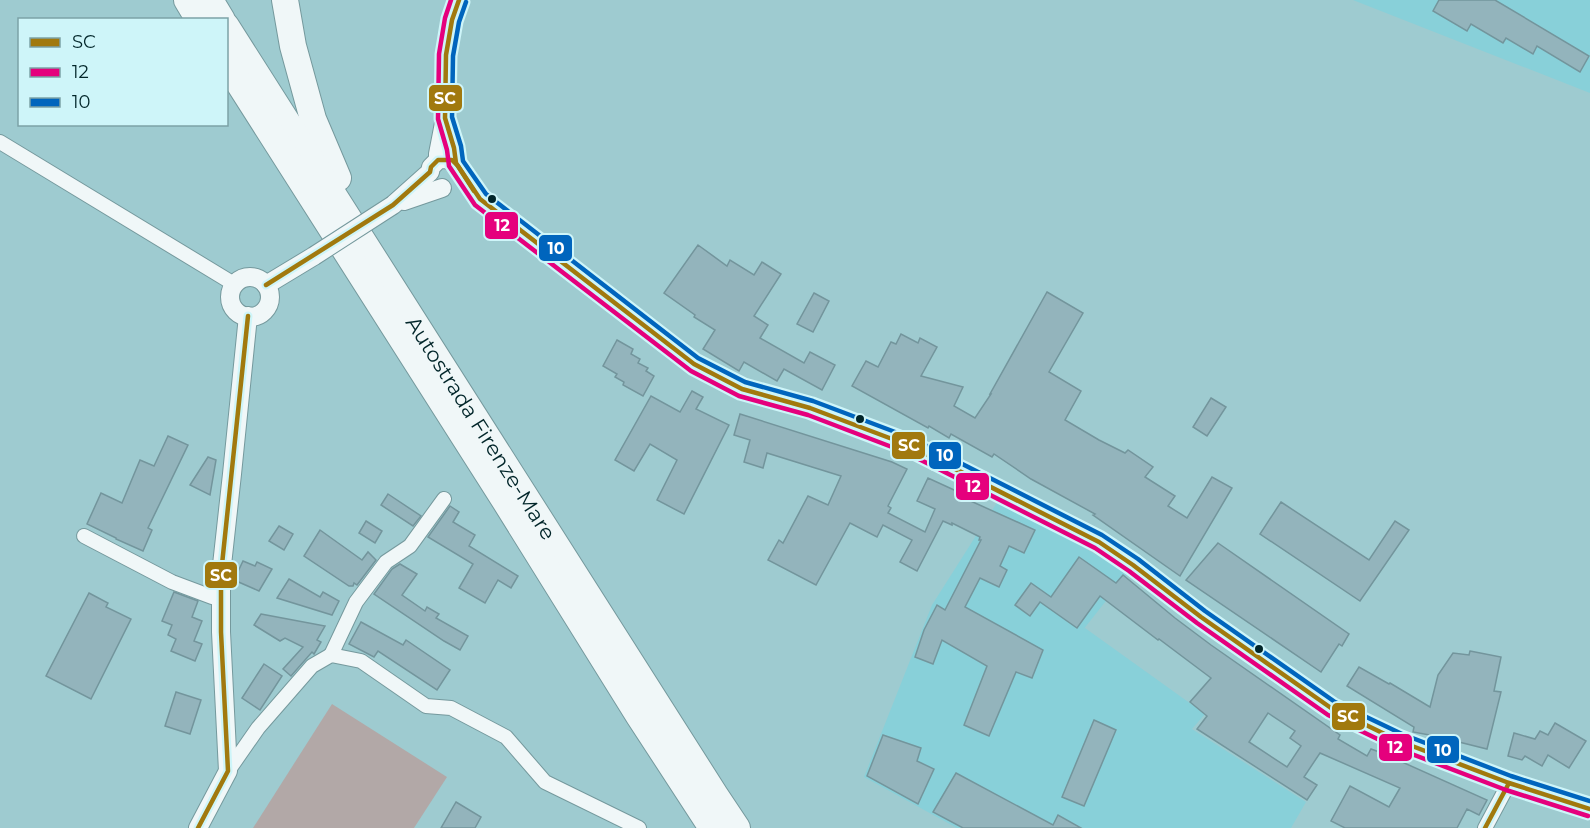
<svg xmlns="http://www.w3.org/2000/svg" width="1590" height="828" font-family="Montserrat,sans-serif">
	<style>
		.built { fill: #88d0d9 }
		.green { fill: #b2a8a7 }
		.building { fill: #93b4bc; stroke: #73959c; stroke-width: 1.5; fill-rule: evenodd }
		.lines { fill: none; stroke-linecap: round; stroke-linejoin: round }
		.minor-casing { stroke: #75999d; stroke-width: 16 }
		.tertiary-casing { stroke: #75999d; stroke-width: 20 }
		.motorway-casing { stroke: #75999d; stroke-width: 28 }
		.minor { stroke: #f0f7f8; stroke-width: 14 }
		.tertiary { stroke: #f0f7f8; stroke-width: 18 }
		.motorway { stroke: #f0f7f8; stroke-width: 26 }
		.tertiary-bridge-casing { stroke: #75999d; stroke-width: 20; stroke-linecap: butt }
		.tertiary-bridge { stroke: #f0f7f8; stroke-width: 18 }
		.bus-1-casing { stroke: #cef5f9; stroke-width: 9 }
		.bus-2-casing { stroke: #cef5f9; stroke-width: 9 }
		.bus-3-casing { stroke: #cef5f9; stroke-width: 9 }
		.bus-1 { stroke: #a1790e; stroke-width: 4.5 }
		.bus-2 { stroke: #e5007d; stroke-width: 4.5 }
		.bus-3 { stroke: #0065bd; stroke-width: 4.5 }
		.bus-dot { fill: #012529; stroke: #cef5f9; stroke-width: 2 }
		.labels { text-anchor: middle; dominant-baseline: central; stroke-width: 5; stroke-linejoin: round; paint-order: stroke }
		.street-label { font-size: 21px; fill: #012529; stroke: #cef5f9 }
		.line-badge { stroke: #cef5f9; stroke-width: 2 }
		.badge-label { font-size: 16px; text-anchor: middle; font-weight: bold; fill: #fff }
	</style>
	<rect width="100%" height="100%" fill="#9ecbd0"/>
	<g class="built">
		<polygon points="1353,0 1590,0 1590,93 1358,2"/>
		<polygon points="998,501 1020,511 1128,573 1083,630 1085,628 1205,714 1192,729 1306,802 1291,828 957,828 864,777 932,605"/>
	</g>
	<polygon class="green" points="332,704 447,777 414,828 253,828"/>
	<g class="building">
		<polygon points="1439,0 1495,0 1589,56 1580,72 1537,46 1533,54 1506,38 1503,43 1471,24 1467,31 1433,11"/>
		<polygon points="698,245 727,266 730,260 754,275 762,262 781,274 754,316 768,325 760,338 804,363 810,352 835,365 822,390 784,369 777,381 744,362 739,371 703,349 715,330 694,317 695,315 664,293"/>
		<polygon points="1047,292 1083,313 1049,372 1081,391 1065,420 1099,440 1125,453 1128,450 1153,467 1145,477 1175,496 1168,506 1187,518 1212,477 1232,488 1180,576 1093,515 1095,514 1031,479 994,454 992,457 951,434 949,438 929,426 928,428 852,386 866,361 878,367 891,342 896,344 901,334 918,343 920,338 937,347 921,376 963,387 954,406 975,418 991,394 990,394"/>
		<polygon points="814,293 829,301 813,332 797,324"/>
		<polygon points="617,340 633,349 631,354 640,359 638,363 648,368 646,371 654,376 643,396 623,385 624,382 615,377 617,374 603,366"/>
		<polygon points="692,391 703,397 696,409 729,425 684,514 657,500 677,460 650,444 634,471 615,460 651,396 680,412"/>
		<polygon points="1211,398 1226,407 1207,436 1193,427"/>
		<polygon points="740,414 892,462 907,469 888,506 891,508 888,513 925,532 935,509 917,501 928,478 965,495 964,498 1035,530 1024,553 1009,546 1000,566 1007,570 999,587 980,578 965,607 1043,650 1032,678 1016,672 989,736 964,725 987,666 942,640 933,664 915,657 924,630 937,605 945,610 981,540 979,540 980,537 952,523 952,525 943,521 917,571 900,562 912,540 883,525 877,537 850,523 816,585 768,560 779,540 783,543 808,496 828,505 841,476 767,453 763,468 744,462 750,440 734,435"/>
		<polygon points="168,436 188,445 148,528 152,530 143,551 116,539 116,538 87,524 101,493 122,503 140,460 154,466"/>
		<polygon points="208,457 216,460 210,495 190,485"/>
		<polygon points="388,494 421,516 413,526 381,505"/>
		<polygon points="1281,502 1369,560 1395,521 1409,530 1360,601 1260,534"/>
		<polygon points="450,506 459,512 453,522 475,535 469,546 518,576 511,588 498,580 485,603 459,588 473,564 428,537"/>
		<polygon points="366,521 382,531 375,543 359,533"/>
		<polygon points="279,526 293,534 284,550 269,541"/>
		<polygon points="320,530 362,560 368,552 376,560 357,585 354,583 353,586 349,586 304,556"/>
		<polygon points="1218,543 1349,634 1342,646 1339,644 1321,672 1186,580"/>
		<path d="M 1079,557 L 1116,583 L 1123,575 L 1175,618 L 1211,645 L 1340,735 L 1338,739 L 1367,756 L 1371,749 L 1382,753 L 1487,800 L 1479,815 L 1467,809 L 1457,828 L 1345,828 L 1331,821 L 1350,786 L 1389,807 L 1400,788 L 1320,753 L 1304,777 L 1317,785 L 1307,800 L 1197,729 L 1207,716 L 1190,702 L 1211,678 L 1159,639 L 1158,640 L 1100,596 L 1077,628 L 1040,602 L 1030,616 L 1015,605 L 1031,583 L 1051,597 ZM 1268,713 L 1295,731 L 1290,738 L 1301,746 L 1287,767 L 1249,742 Z"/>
		<polygon points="243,561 255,566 257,562 272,569 259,591 234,580"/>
		<polygon points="400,564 417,574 402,595 425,611 427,607 439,614 436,618 468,636 460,650 444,641 374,594 392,569"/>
		<polygon points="289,579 320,597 323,592 339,601 332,615 277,598"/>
		<polygon points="174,592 198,601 192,617 202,621 194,641 202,644 195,661 171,651 176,639 168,635 172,625 162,621"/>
		<polygon points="89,593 108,603 106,607 131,619 91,699 46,676"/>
		<polygon points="261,614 325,626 317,640 321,642 314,654 312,652 291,676 283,669 303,647 285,638 280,641 254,625"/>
		<polygon points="361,622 403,645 406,640 450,670 437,690 378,651 374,657 349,644"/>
		<polygon points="1470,651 1501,657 1494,691 1501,692 1487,749 1435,736 1413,732 1414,727 1347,686 1359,667 1389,684 1390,683 1430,707 1438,675 1453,653 1469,655"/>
		<polygon points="264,664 282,676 260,710 242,698"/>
		<polygon points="176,692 201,700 190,734 165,726"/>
		<polygon points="1094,720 1116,730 1084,806 1062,797"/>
		<polygon points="1555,723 1586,741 1569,768 1548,755 1542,766 1525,756 1522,760 1508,756 1514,733 1535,739 1540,731 1548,735"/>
		<polygon points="883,735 921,748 917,761 934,769 918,804 867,776"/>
		<polygon points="956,773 1053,825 1058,815 1081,828 963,828 933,812"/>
		<polygon points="456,802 481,817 475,828 441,828"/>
	</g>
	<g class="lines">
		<defs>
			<g id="minor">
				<polyline points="0,142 234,284"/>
				<polyline points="84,536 172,582 212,597 220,598"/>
				<polyline points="331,655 356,602 386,562 410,546 444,499"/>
				<polyline points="228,771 258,728 312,666 331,655 361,661 426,706 451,708 506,737 545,782 639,828"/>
				<polyline points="1485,828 1509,783"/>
			</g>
			<g id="tertiary">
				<polyline points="438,160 438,154 445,118 446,55 452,20 459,0"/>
				<polyline points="404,201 442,188"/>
				<polyline points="393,205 430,172 431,167 438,160 443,159 452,160 458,166 480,199 575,273 694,364 742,389 810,408 908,445 1099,542 1133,565 1201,617 1331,708 1399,741 1509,783 1590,809"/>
				<circle cx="250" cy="297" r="20"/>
				<polyline points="266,285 314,256"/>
				<polyline points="198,828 228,771 221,632 221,574 232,474 248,316"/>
			</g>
			<g id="motorway">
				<polyline points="187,0 199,20"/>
				<polyline points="210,0 222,20"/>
				<polyline points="285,0 293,46 313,119 338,178"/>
				<path id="s1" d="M 226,26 L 715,795 L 737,828"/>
				<polyline points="226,63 505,501 639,716 712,828"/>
			</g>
		</defs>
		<use href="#minor" class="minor-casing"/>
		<use href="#tertiary" class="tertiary-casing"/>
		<use href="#motorway" class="motorway-casing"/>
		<use href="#minor" class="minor"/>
		<use href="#tertiary" class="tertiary"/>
		<use href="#motorway" class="motorway"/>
		<defs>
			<polyline id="tertiary-bridge" points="314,256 393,205"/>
		</defs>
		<use href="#tertiary-bridge" class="tertiary-bridge-casing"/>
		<use href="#tertiary-bridge" class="tertiary-bridge"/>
		<defs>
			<g id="bus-1">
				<polyline points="459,0 452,20 446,55 445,118 454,148 456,163 474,191"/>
				<polyline points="266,285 393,205 430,172 431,167 438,160 452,160 458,166 480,199 694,364 742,389 810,408 908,445 1099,542 1133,565 1201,617 1331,708 1399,741 1509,783 1590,809"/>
				<polyline points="198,828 228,771 221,632 221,574 248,316"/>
				<polyline points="1485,828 1509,783"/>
			</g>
			<polyline id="bus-2" points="451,0 445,18 439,54 438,119 447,150 449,166 475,205 691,371 739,396 808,415 905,452 1095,548 1129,571 1197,623 1328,715 1396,748 1506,790 1588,816"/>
			<polyline id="bus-3" points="466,2 459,22 453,56 452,117 461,146 463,161 486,194 698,358 745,382 813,401 911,438 1102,535 1138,559 1205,611 1335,702 1402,734 1511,776 1590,801"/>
		</defs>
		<use href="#bus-1" class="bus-1-casing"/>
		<use href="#bus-2" class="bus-2-casing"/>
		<use href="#bus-3" class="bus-3-casing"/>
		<use href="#bus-1" class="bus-1"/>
		<use href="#bus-2" class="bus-2"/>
		<use href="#bus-3" class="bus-3"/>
	</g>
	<g class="bus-dot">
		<circle cx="492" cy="199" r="5"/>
		<circle cx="860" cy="419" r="5"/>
		<circle cx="1259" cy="649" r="5"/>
	</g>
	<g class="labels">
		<g class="street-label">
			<text stroke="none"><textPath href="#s1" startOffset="476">Autostrada Firenze-Mare</textPath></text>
		</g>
	</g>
	<g class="line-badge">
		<rect x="428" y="84" width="35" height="28" rx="6" fill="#a1790e"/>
		<rect x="484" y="211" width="35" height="29" rx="6" fill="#e5007d"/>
		<rect x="538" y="234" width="35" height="28" rx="6" fill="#0065bd"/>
		<rect x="891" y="431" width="35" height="29" rx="6" fill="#a1790e"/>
		<rect x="928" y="441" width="34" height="29" rx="6" fill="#0065bd"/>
		<rect x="955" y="472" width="35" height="29" rx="6" fill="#e5007d"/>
		<rect x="204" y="561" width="34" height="28" rx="6" fill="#a1790e"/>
		<rect x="1331" y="702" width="35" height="29" rx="6" fill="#a1790e"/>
		<rect x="1378" y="733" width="35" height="29" rx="6" fill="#e5007d"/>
		<rect x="1426" y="735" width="34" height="29" rx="6" fill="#0065bd"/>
	</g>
	<g class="badge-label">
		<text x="445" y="104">SC</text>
		<text x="502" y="231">12</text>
		<text x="556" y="254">10</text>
		<text x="909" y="451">SC</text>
		<text x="945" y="461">10</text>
		<text x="973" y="492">12</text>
		<text x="221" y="581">SC</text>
		<text x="1348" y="722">SC</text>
		<text x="1395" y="753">12</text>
		<text x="1443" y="756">10</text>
	</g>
	<rect x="18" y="18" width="210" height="108" fill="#cef5f9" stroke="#7ca2a6" stroke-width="1.5"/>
	<rect x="30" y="38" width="30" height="9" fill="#a1790e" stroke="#7ca2a6" stroke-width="1.5"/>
	<text x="72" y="48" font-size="18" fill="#012529">SC</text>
	<rect x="30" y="68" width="30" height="9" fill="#e5007d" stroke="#7ca2a6" stroke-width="1.5"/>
	<text x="72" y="78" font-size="18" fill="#012529">12</text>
	<rect x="30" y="98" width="30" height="9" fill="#0065bd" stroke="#7ca2a6" stroke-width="1.5"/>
	<text x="72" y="108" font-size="18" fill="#012529">10</text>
</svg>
